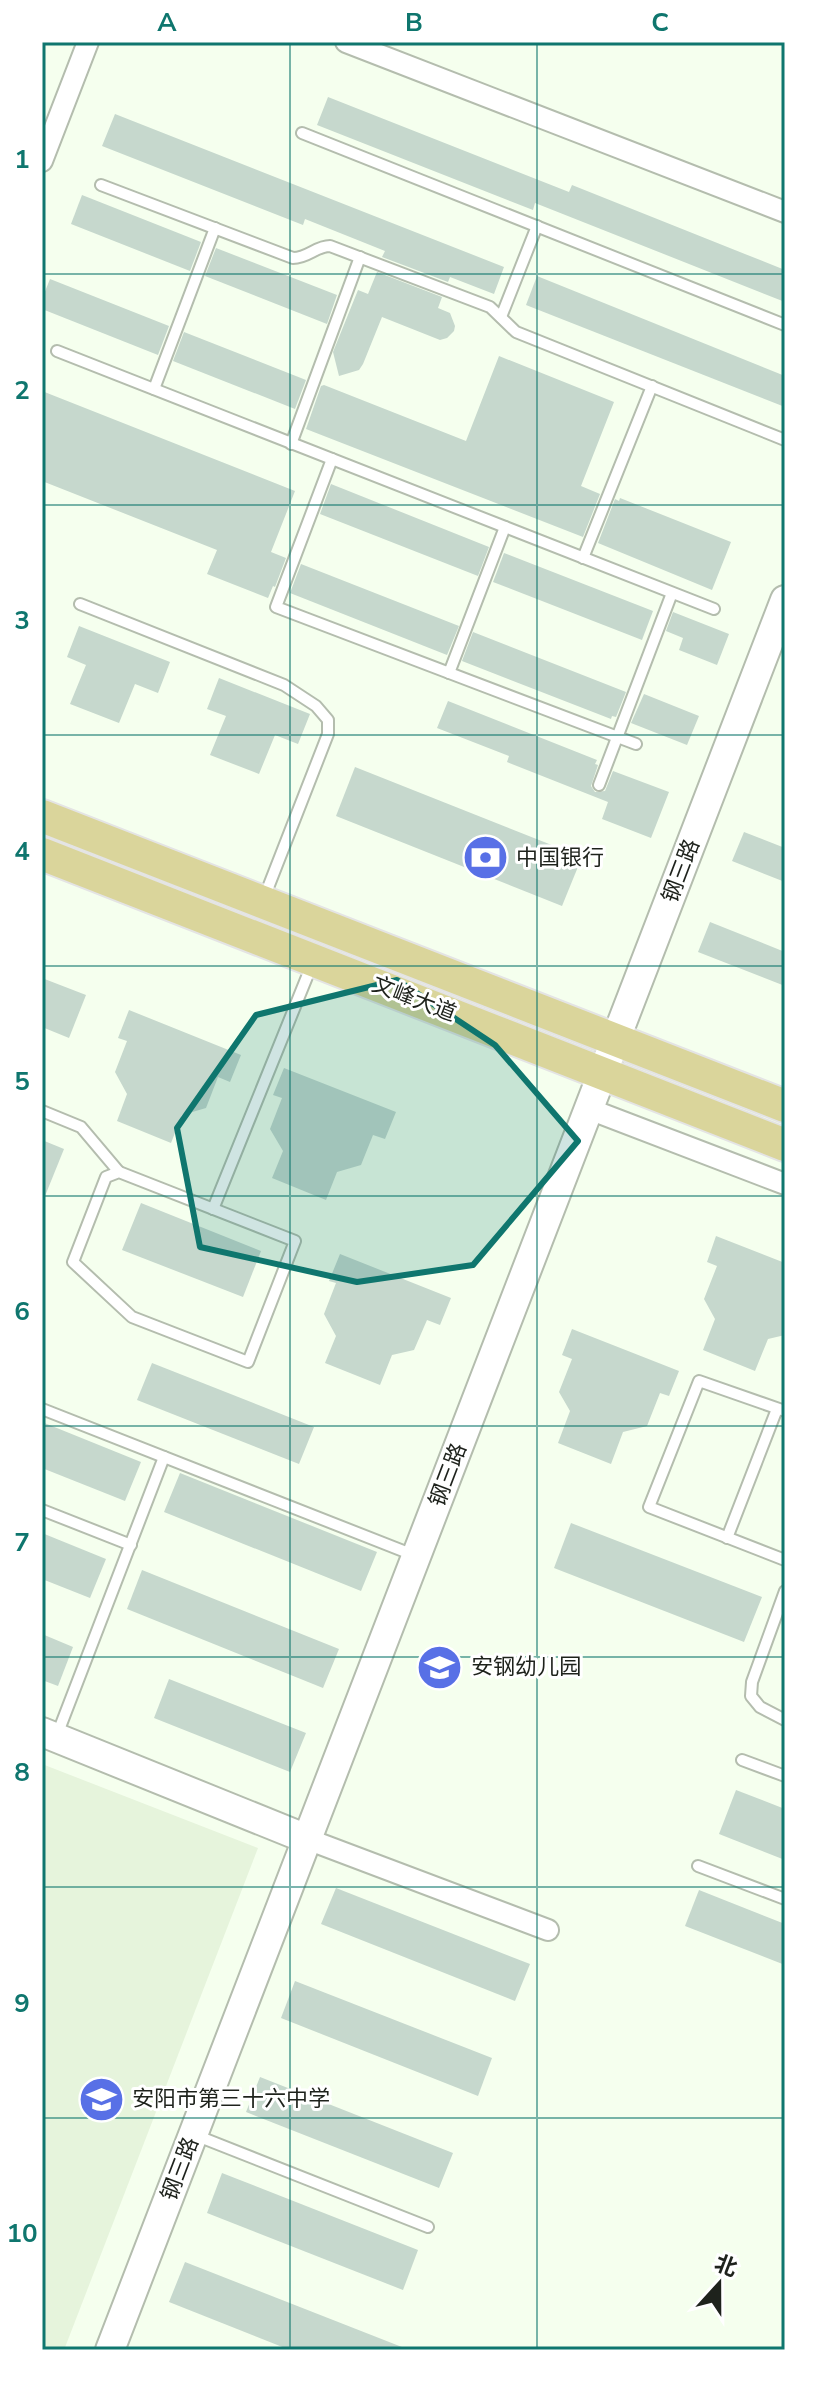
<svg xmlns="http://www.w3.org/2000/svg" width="827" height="2392" font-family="'Nunito Sans','Noto Sans SC',sans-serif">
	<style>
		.built { fill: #e6f4dc }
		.building { fill: #c6d8cd }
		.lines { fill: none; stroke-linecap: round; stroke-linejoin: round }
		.lane-casing { stroke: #b4bdae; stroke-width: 14 }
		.street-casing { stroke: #b4bdae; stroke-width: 24 }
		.secondary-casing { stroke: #b4bdae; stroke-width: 32 }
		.primary-casing { stroke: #e4e4e4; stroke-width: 36 }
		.lane { stroke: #fff; stroke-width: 10 }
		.street { stroke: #fff; stroke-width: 20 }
		.secondary { stroke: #fff; stroke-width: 28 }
		.primary { stroke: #dad59b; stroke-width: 32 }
		.marked { fill: #0f766e; fill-opacity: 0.2; stroke: #0f766e; stroke-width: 6; stroke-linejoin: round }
		.grid { fill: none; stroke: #0f766e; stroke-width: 2; stroke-opacity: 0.55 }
		.labels { text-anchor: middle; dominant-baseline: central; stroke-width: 6; stroke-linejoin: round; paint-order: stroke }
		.poi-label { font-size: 22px; fill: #1e221c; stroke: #fff; text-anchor: start }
		.street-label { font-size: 22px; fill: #1e221c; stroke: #fff }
		.neatline { fill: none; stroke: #0f766e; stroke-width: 3 }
		.grid-label { font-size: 26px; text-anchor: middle; font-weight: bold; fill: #0f766e }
	</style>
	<rect width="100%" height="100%" fill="#f5ffee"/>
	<polygon class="built" points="42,1764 258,1848 64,2350 42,2350"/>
	<g class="building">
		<polygon points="328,97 569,192 572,185 785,270 785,302 535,203 533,210 317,125"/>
		<polygon points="115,114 504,267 494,294 450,277 448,282 382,257 385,251 305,219 303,225 102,146"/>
		<polygon points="82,195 201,242 190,271 71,224"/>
		<polygon points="216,248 337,295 327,324 205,276"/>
		<polygon points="377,272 442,297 438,308 450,313 455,326 454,331 447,338 440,340 382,317 363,364 359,370 339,376 333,352 358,290 368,294"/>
		<polygon points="537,276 785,376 785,407 526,305"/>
		<polygon points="50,279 169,326 158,355 42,309 42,299"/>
		<polygon points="184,332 306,380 295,409 173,361"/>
		<polygon points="499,356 614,402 581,486 600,494 583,537 306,429 321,386 324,385 466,441"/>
		<polygon points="42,391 295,491 271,552 286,558 275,587 273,586 268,598 207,574 217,550 42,481"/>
		<polygon points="331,484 489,547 478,576 320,514"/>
		<polygon points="620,498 731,542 712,590 598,543 615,499 619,501"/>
		<polygon points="504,553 653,611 642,640 493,582"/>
		<polygon points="301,564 459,626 447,655 290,593"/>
		<polygon points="673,612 729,634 717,665 679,650 683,638 666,631"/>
		<polygon points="79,626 170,662 158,693 135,684 119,723 70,704 86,665 67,657"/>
		<polygon points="473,632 626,692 616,717 612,716 611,719 462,661"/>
		<polygon points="219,678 310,714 298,744 275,735 259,774 210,755 226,716 207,709"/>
		<polygon points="644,694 699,716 687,745 631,723"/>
		<polygon points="448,701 597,760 595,764 598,765 591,786 595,792 605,791 613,771 669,792 651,838 602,819 608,802 507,762 509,756 437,728"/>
		<polygon points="355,767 582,857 562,906 336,816"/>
		<polygon points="744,832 785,848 785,882 732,861"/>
		<polygon points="710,922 785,952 785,986 698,952"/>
		<polygon points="42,978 86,995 69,1038 42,1027"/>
		<polygon points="129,1010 241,1055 230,1082 218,1077 206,1108 182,1115 171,1143 117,1121 127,1094 115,1072 127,1041 118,1038"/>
		<polygon points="284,1068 396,1112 385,1139 373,1135 361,1165 337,1172 326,1200 272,1178 283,1151 270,1129 282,1098 273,1095"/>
		<polygon points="42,1140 64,1149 43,1201 42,1201"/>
		<polygon points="141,1203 261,1251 243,1297 122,1250"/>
		<polygon points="716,1236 785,1263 785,1335 768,1339 755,1371 703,1350 715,1319 704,1299 717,1266 707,1262"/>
		<polygon points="340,1254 451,1298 440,1325 427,1320 414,1350 392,1355 380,1385 325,1363 336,1336 324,1314 336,1283 329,1281"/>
		<polygon points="572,1329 679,1371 669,1396 660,1393 647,1426 623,1432 611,1464 558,1443 570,1411 559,1392 572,1359 562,1355"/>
		<polygon points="152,1363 314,1427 299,1464 137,1400"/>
		<polygon points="42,1422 141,1462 125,1501 42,1468"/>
		<polygon points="180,1473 377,1552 361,1591 164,1512"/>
		<polygon points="571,1523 762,1597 744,1642 554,1568"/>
		<polygon points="42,1533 106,1559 90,1598 42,1579"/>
		<polygon points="142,1570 339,1649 323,1688 127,1609"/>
		<polygon points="42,1634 73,1647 58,1686 42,1680"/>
		<polygon points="169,1679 306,1733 290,1772 154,1718"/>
		<polygon points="736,1790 785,1809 785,1860 719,1834"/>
		<polygon points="336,1888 530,1964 515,2001 321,1924"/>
		<polygon points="699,1890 785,1924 785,1965 685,1926"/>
		<polygon points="295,1981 492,2058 478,2096 281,2018"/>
		<polygon points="260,2077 453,2153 439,2188 246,2112"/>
		<polygon points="222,2173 418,2250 403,2290 207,2213"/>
		<polygon points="185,2262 407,2349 407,2350 290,2350 169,2302"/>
	</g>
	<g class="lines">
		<defs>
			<g id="lane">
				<polyline points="302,133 785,325"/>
				<path d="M 101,185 L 293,258 C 308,258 316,246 330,246 L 490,307 L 516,332 L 785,440"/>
				<polyline points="501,317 537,226"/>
				<polyline points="57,351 714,609"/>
				<polyline points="154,389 215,228"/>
				<polyline points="291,444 360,257"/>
				<polyline points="332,459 276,607 636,744"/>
				<polyline points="583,558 652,386"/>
				<polyline points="80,604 284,685 316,706 328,720 328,734 264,898"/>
				<polyline points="449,673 505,527"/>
				<polyline points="599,785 672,593"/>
				<polyline points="42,1111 81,1127 119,1172"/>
				<polygon points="119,1172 295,1241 248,1362 132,1317 73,1262 106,1177"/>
				<polyline points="213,1209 313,962"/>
				<polyline points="42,1409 416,1556"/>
				<polyline points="785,1411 699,1381 649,1507 785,1560"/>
				<polyline points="42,1510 131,1545"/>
				<polyline points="727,1538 777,1409"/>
				<polyline points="785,1591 752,1682 751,1696 760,1707 785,1720"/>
				<polyline points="57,1735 164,1457"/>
				<polyline points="742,1760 785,1776"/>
				<polyline points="698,1866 785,1899"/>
				<polyline points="195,2135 428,2227"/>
			</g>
			<g id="street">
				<polyline points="346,42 785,212"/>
				<polyline points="42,161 88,42"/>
				<polyline points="589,1109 785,1184"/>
				<polyline points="307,1839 548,1930"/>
			</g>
			<g id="secondary">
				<polyline points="42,1732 307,1839"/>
				<polyline points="110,2350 785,600"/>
			</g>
			<g id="primary">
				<polyline points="42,816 785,1106"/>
				<polyline points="42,854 785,1145"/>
			</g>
		</defs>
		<use href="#lane" class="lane-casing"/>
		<use href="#street" class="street-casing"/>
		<use href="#secondary" class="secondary-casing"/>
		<use href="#primary" class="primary-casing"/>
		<use href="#lane" class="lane"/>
		<use href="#street" class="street"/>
		<use href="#secondary" class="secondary"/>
		<use href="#primary" class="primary"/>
	</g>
	<path class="marked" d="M 397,980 L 495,1045 L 578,1141 L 473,1265 L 357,1282 L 200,1247 L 177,1128 L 256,1015 Z"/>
	<path class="grid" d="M 290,42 L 290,2350M 537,42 L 537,2350M 42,274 L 785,274M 42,505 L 785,505M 42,735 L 785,735M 42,966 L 785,966M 42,1196 L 785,1196M 42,1426 L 785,1426M 42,1657 L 785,1657M 42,1887 L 785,1887M 42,2118 L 785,2118"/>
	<defs>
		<symbol id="bank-disc" viewBox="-11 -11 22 22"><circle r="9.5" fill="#5870e6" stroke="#fff"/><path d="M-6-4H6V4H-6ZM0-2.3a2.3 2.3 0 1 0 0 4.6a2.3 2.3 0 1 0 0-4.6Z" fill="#fff"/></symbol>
		<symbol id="school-disc" viewBox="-11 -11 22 22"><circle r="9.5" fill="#5870e6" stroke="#fff"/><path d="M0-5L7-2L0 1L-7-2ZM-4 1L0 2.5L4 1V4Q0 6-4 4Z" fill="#fff"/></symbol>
	</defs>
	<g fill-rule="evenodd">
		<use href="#bank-disc" x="460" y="832" width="51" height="51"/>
		<use href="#school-disc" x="414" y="1642" width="51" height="51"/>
		<use href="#school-disc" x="76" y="2074" width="51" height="51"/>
	</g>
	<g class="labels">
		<g class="poi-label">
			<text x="516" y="858">中国银行</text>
			<text x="471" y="1667">安钢幼儿园</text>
			<text x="132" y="2099">安阳市第三十六中学</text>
		</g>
		<g class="street-label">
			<text transform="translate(681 871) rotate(-69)">钢三路</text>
			<text transform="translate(414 999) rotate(21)">文峰大道</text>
			<text transform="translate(448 1475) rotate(-69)">钢三路</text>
			<text transform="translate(180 2169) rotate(-69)">钢三路</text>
		</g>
	</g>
	<rect width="827" height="2392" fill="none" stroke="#ffffff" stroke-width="88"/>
	<g transform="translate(719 2284) rotate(21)" stroke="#ffffff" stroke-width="6" paint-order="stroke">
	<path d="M0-6L14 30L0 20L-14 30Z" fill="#1e221c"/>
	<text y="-12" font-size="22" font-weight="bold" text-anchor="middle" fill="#1e221c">北</text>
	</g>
	<rect x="44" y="44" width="739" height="2304" class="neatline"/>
	<g class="grid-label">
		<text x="167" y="31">A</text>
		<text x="414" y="31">B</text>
		<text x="660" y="31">C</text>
		<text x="22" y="168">1</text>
		<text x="22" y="399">2</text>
		<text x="22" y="629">3</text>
		<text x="22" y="860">4</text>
		<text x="22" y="1090">5</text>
		<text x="22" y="1320">6</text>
		<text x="22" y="1551">7</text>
		<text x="22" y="1781">8</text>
		<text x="22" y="2012">9</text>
		<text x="22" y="2242">10</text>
	</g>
</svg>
